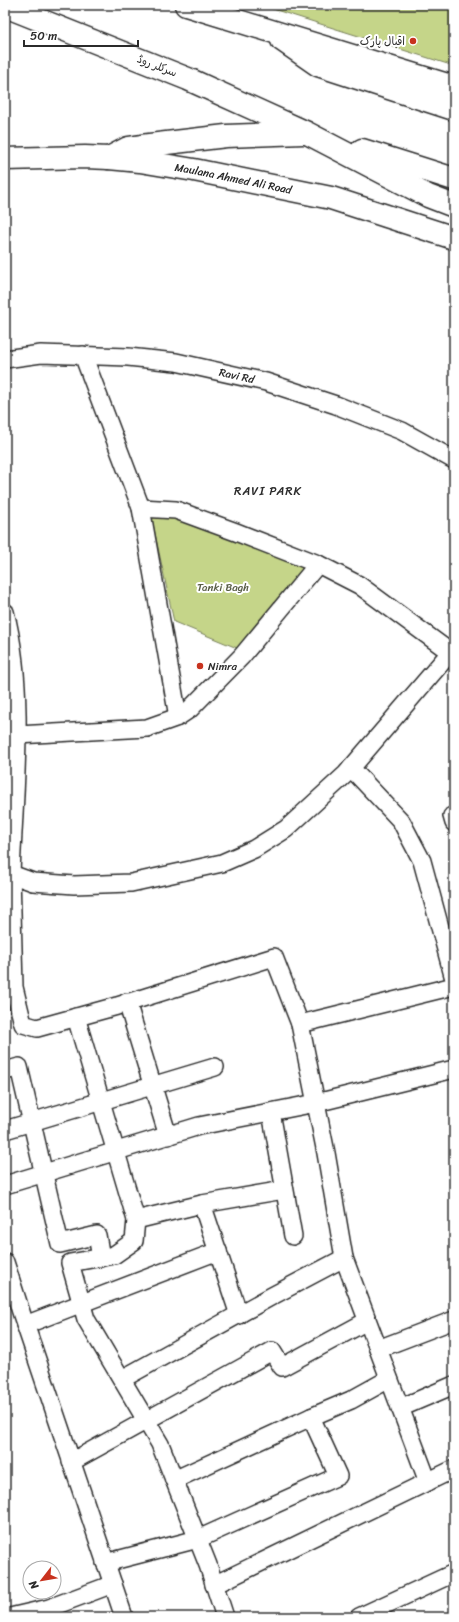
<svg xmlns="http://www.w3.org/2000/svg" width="459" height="1622" font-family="Sriracha,'Playpen Sans Arabic',sans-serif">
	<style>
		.green { fill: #c5d589; stroke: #78805a }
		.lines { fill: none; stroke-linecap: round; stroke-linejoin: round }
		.street-casing { stroke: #2b2b2b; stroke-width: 20 }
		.secondary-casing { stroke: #2b2b2b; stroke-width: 25 }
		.primary-casing { stroke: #2b2b2b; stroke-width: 25 }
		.street { stroke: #fff; stroke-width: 17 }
		.secondary { stroke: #fff; stroke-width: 22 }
		.primary { stroke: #fff; stroke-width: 22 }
		.poi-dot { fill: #c8321e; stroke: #fff; stroke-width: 1.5 }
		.labels { text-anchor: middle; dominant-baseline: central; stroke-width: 4; stroke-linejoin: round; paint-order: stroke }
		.poi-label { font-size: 11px; fill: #2b2b2b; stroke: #fff; text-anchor: end }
		.street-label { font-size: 11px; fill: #2b2b2b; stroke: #fff }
		.park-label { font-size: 11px; fill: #595e47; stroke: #fff }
		.neighbourhood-label { font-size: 12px; letter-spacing: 1px; fill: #2b2b2b; stroke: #fff }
	</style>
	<rect width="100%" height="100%" fill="#fff"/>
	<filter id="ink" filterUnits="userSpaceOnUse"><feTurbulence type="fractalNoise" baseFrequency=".025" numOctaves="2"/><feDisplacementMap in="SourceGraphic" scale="8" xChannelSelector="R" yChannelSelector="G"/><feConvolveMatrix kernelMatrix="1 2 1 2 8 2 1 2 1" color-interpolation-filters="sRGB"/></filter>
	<g filter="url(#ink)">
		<g class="green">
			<polygon points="260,5 454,5 454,66"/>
			<polygon points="151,515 178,516 310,566 237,648 174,622"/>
		</g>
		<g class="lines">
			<defs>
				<g id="street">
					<polyline points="83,355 141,508 178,717"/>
					<path id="s1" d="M 5,359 L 41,354 L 128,357 L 176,362 L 266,382 L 336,405 L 402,431 L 454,460"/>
					<polyline points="141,508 176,510 236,532 318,564 359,585 450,652"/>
					<path d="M 5,612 C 26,692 14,791 11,874 L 5,872"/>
					<polyline points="17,735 147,728 178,717 190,709 242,656 318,564"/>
					<polyline points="351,768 401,821 422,861 454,979"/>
					<polyline points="452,816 454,823"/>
					<polyline points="127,1002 168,1136"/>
					<polyline points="76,1017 136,1220 134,1241 114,1255 70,1263 86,1319 160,1444 208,1565 225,1617"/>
					<polyline points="300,1024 454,986"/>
					<polyline points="5,1071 19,1067 60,1244 97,1235 101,1258"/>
					<polyline points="271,1112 293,1236"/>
					<polyline points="5,1130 215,1067"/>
					<polyline points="5,1185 199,1126 316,1103 454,1069"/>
					<polyline points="136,1220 202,1204"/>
					<polyline points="5,1262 22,1315 124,1617"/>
					<polyline points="239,1315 202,1204 284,1190"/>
					<polyline points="25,1325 218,1251"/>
					<polyline points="378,1349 454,1320"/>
					<polyline points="122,1379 272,1296 344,1258"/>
					<polyline points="400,1408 454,1385"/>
					<polyline points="71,1462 272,1351 282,1367 367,1321"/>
					<polyline points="174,1480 311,1417 351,1400 389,1379"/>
					<polyline points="428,1482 344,1258 326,1153 300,1024 274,957 117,1006 37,1028 23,1024 14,987 11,874 33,882 74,885 131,883 222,863 254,849 286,829 346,774 454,648"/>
					<polyline points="105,1563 198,1539 338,1476 311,1417"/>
					<polyline points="214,1585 454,1469"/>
					<polyline points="10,1617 49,1608 113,1584"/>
					<polyline points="359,1617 454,1573"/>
				</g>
				<g id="secondary">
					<path id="s2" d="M 5,159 L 85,157 L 109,158 L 140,161 L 194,170 L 331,198 L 454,238"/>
				</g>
				<g id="primary">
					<polyline points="186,5 454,87"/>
					<polyline points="5,6 188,79 307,133 428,196 454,206"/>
					<polyline points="282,40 318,65 454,109"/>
					<polyline points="362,150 454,179"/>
					<polyline points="109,158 128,148 141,146 226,136 303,133"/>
				</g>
			</defs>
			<use href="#street" class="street-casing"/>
			<use href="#secondary" class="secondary-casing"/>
			<use href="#primary" class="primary-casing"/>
			<use href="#street" class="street"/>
			<use href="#secondary" class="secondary"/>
			<use href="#primary" class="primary"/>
		</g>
	</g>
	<g class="poi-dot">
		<circle cx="413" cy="41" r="4"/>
		<circle cx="200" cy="666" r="4"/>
	</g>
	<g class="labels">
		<g class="poi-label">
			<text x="405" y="41">اقبال پارک</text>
			<text x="208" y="666" text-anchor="start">Nimra</text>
		</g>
		<g class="street-label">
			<text transform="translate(157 66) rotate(21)">سرکلر روڈ</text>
			<text stroke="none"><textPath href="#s2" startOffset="230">Maulana Ahmed Ali Road</textPath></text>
			<text stroke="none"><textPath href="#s1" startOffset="234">Ravi Rd</textPath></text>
		</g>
		<g class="park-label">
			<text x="223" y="587">Tanki Bagh</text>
		</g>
		<g class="neighbourhood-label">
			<text x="268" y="491">RAVI PARK</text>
		</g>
	</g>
	<rect width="459" height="1622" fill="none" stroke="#fff" stroke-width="20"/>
	<rect x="10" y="10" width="439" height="1602" fill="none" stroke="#2b2b2b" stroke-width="1.5" filter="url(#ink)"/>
	<g transform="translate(42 1580) rotate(239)"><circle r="19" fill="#ffffff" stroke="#aaaaaa"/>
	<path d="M0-3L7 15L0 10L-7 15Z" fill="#c8321e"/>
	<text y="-6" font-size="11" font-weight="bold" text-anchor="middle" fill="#2b2b2b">N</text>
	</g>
	<path d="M24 40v6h114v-6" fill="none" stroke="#2b2b2b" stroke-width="2"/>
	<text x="30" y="40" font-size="12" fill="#2b2b2b" stroke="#ffffff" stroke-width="3" paint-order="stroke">50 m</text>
</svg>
